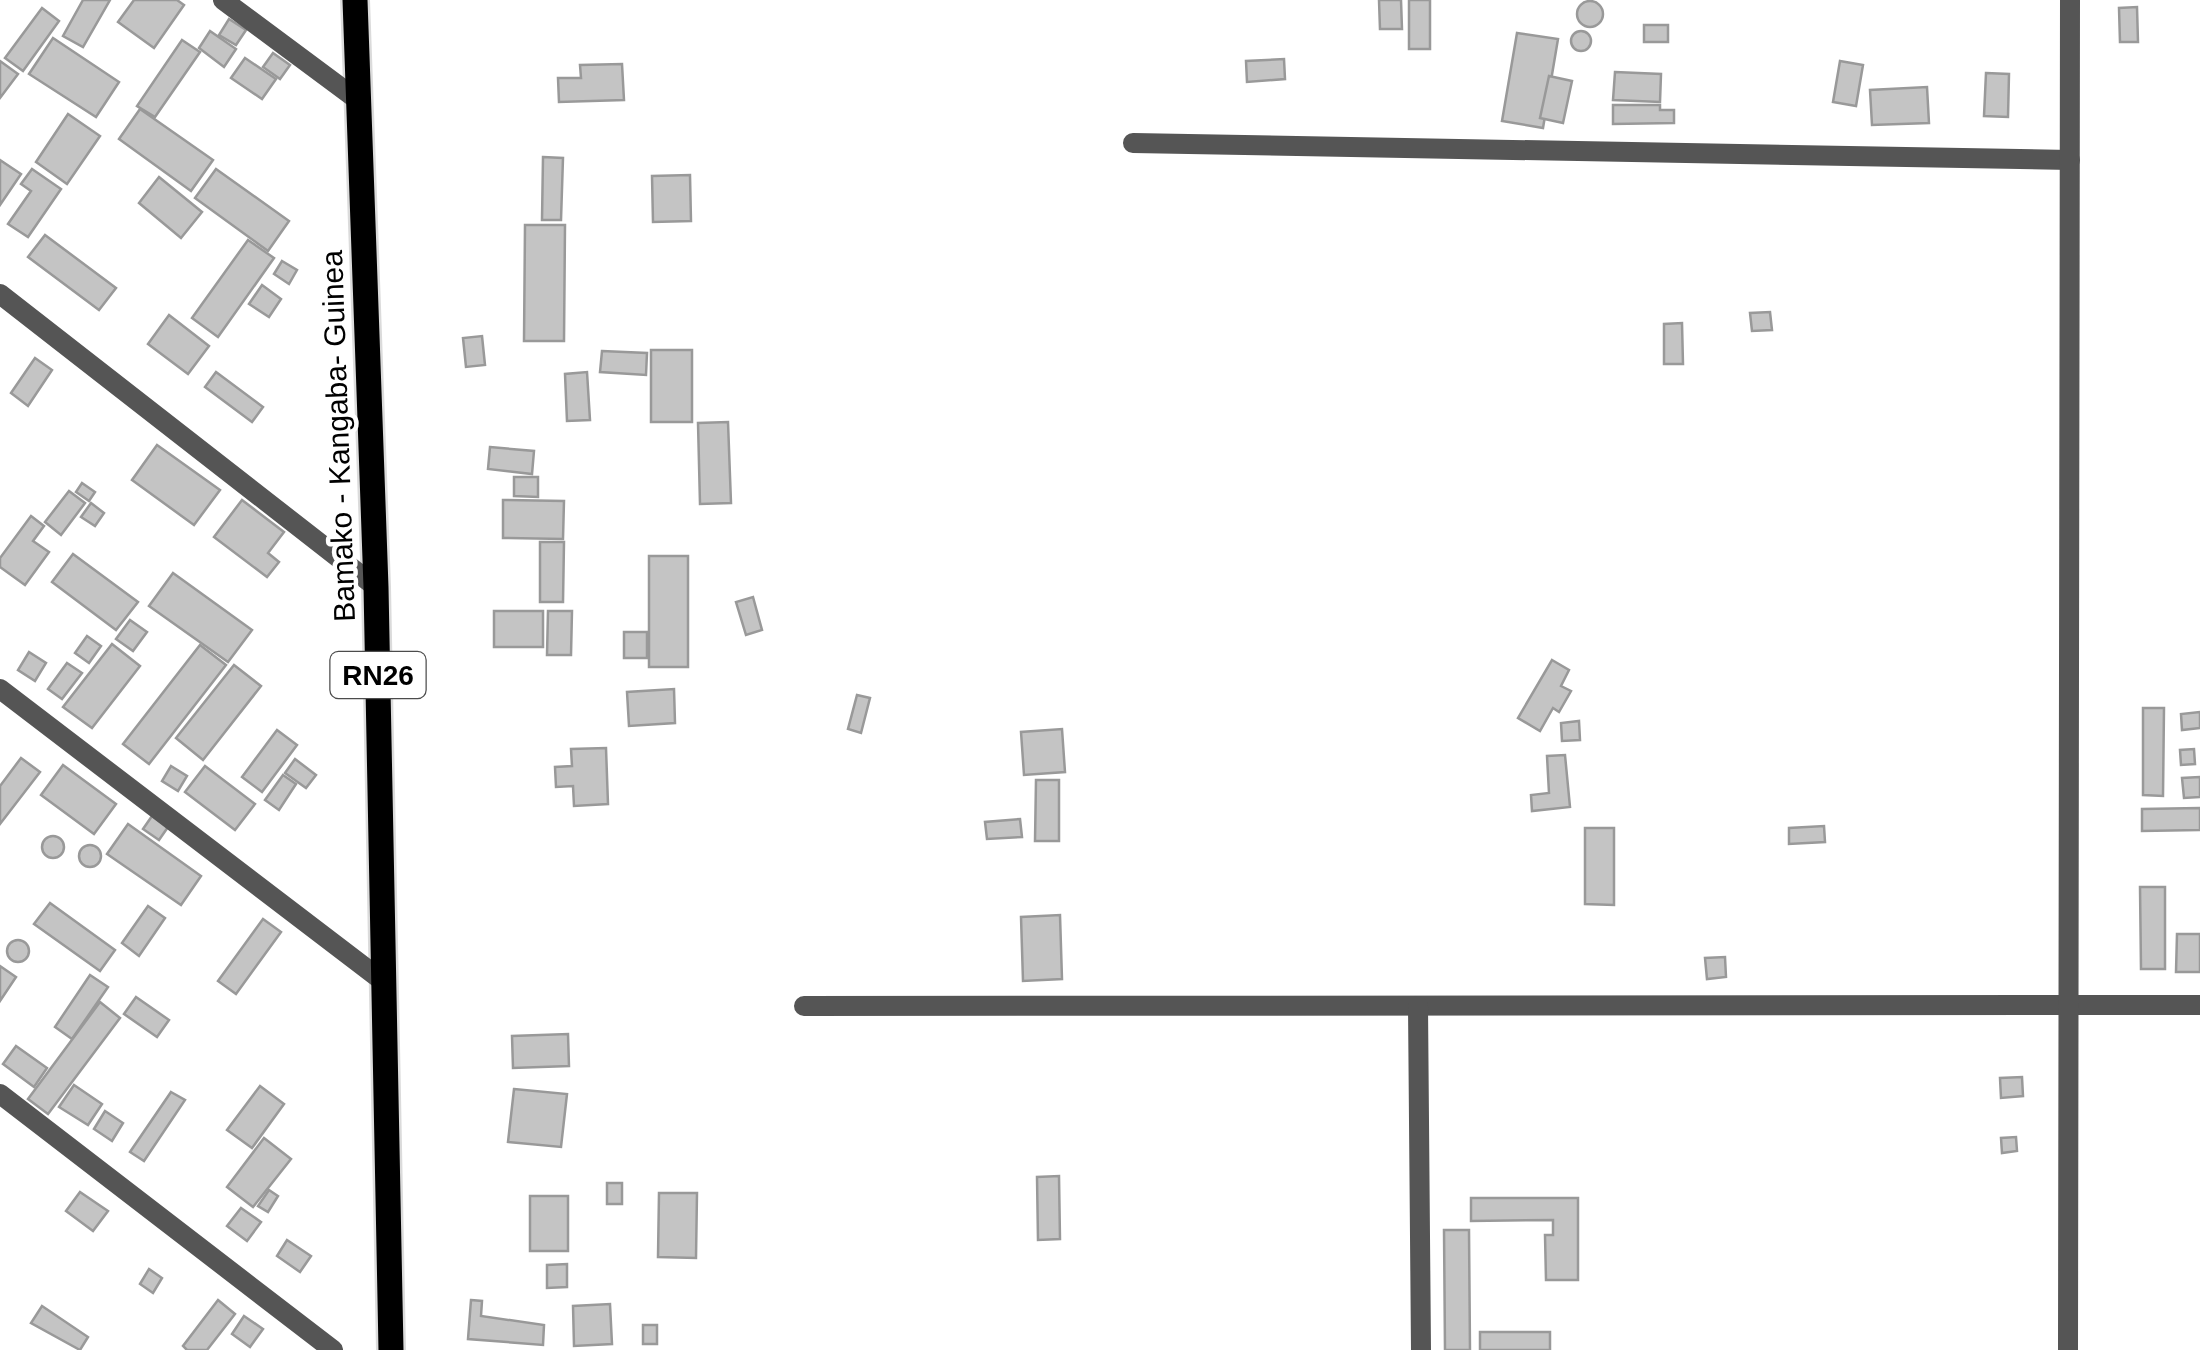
<svg xmlns="http://www.w3.org/2000/svg" width="2200" height="1350" font-family="Arial,sans-serif">
	<style>
		.building { fill: #c4c4c4; stroke: #999; stroke-width: 2.5 }
		.lines { fill: none; stroke-linecap: round; stroke-linejoin: round }
		.primary-casing { stroke: #dbdbdb; stroke-width: 30 }
		.street { stroke: #555; stroke-width: 20 }
		.primary { stroke: #000; stroke-width: 25 }
		.labels { text-anchor: middle; dominant-baseline: central; stroke-width: 9; stroke-linejoin: round; paint-order: stroke }
		.shield { fill: #fff; stroke: #4c4c4c; stroke-width: 2.5 }
		.shield-label { font-size: 28px; font-weight: bold; fill: #000 }
		.street-label { font-size: 30px; fill: #000; stroke: #fff }
	</style>
	<rect width="100%" height="100%" fill="#fff"/>
	<g class="building">
		<polygon points="83,0 110,0 83,47 63,36"/>
		<polygon points="134,0 177,0 184,5 154,48 118,22"/>
		<polygon points="1379,0 1401,0 1402,29 1380,29"/>
		<rect x="1409" y="0" width="21" height="49"/>
		<circle cx="1590" cy="14" r="13"/>
		<polygon points="2137,7 2138,42 2120,42 2119,8"/>
		<polygon points="42,8 59,21 23,71 5,58"/>
		<polygon points="229,19 246,30 236,45 219,35"/>
		<rect x="1644" y="25" width="24" height="17"/>
		<polygon points="210,31 236,49 224,67 199,48"/>
		<circle cx="1581" cy="41" r="10"/>
		<polygon points="1517,33 1558,39 1543,128 1502,121"/>
		<polygon points="53,38 119,82 96,117 29,74"/>
		<polygon points="182,40 200,52 155,117 137,106"/>
		<polygon points="273,53 290,65 280,79 263,67"/>
		<polygon points="245,58 276,79 262,99 231,78"/>
		<polygon points="1284,59 1285,79 1247,82 1246,61"/>
		<polygon points="0,61 18,74 0,98"/>
		<polygon points="1840,61 1863,65 1856,106 1833,102"/>
		<polygon points="622,64 624,100 559,102 558,78 581,78 580,65"/>
		<polygon points="1615,72 1661,74 1660,102 1613,100"/>
		<polygon points="1986,73 2009,74 2008,117 1984,116"/>
		<polygon points="1549,76 1572,81 1563,123 1540,118"/>
		<polygon points="1927,87 1929,123 1872,125 1870,90"/>
		<polygon points="1613,105 1660,105 1660,110 1674,110 1674,123 1613,124"/>
		<polygon points="140,109 213,160 191,191 119,139"/>
		<polygon points="68,114 100,136 67,184 36,162"/>
		<polygon points="543,157 563,158 561,220 542,220"/>
		<polygon points="0,160 21,174 0,205"/>
		<polygon points="32,169 61,189 28,237 8,224 31,191 21,184"/>
		<polygon points="216,169 289,221 268,251 195,198"/>
		<polygon points="690,175 691,221 653,222 652,176"/>
		<polygon points="159,177 202,212 181,238 139,203"/>
		<polygon points="525,225 565,225 564,341 524,341"/>
		<polygon points="45,235 116,288 99,310 28,257"/>
		<polygon points="248,240 274,258 218,337 192,318"/>
		<polygon points="282,261 297,270 289,284 274,274"/>
		<polygon points="262,285 281,299 269,317 249,304"/>
		<polygon points="1770,312 1772,330 1752,331 1750,313"/>
		<polygon points="169,315 209,346 188,374 148,344"/>
		<polygon points="1682,323 1683,364 1664,364 1664,324"/>
		<polygon points="482,336 485,365 466,367 463,338"/>
		<rect x="651" y="350" width="41" height="72"/>
		<polygon points="602,351 647,353 646,375 600,372"/>
		<polygon points="35,358 52,370 28,406 11,393"/>
		<polygon points="216,372 263,407 252,422 205,387"/>
		<polygon points="587,372 590,420 567,421 565,374"/>
		<polygon points="728,422 731,503 700,504 698,423"/>
		<polygon points="157,445 220,490 194,525 132,480"/>
		<polygon points="490,447 534,451 532,474 488,469"/>
		<polygon points="514,477 538,477 538,497 514,496"/>
		<polygon points="82,483 95,492 89,501 76,492"/>
		<polygon points="69,491 85,503 61,535 45,522"/>
		<polygon points="242,500 284,532 268,553 279,562 267,577 214,537"/>
		<polygon points="503,500 564,501 563,539 503,538"/>
		<polygon points="91,503 104,513 95,526 81,517"/>
		<polygon points="31,516 44,526 33,541 49,552 25,585 0,567 0,558"/>
		<polygon points="540,542 564,542 563,602 540,602"/>
		<polygon points="73,554 138,602 116,630 52,582"/>
		<rect x="649" y="556" width="39" height="111"/>
		<polygon points="173,573 252,630 228,662 149,606"/>
		<polygon points="753,597 762,630 746,635 736,602"/>
		<rect x="494" y="611" width="49" height="36"/>
		<polygon points="548,611 572,611 571,655 547,655"/>
		<polygon points="130,620 147,632 133,651 116,639"/>
		<rect x="624" y="632" width="23" height="26"/>
		<polygon points="87,636 101,646 89,663 75,653"/>
		<polygon points="112,644 140,666 92,728 63,707"/>
		<polygon points="200,645 226,665 149,764 123,744"/>
		<polygon points="29,652 46,663 35,681 18,670"/>
		<polygon points="1552,660 1569,670 1561,686 1571,691 1559,712 1553,708 1540,731 1518,718"/>
		<polygon points="67,663 82,673 62,699 48,689"/>
		<polygon points="234,665 261,686 203,760 176,738"/>
		<polygon points="674,689 675,723 629,726 627,692"/>
		<polygon points="857,695 870,698 861,733 848,729"/>
		<polygon points="2143,708 2164,708 2163,796 2143,795"/>
		<polygon points="2200,712 2200,728 2182,730 2181,714"/>
		<polygon points="1579,721 1580,740 1562,741 1561,723"/>
		<polygon points="1062,729 1065,772 1024,775 1021,732"/>
		<polygon points="277,730 297,745 262,792 242,777"/>
		<polygon points="606,748 608,804 574,806 573,786 556,787 555,767 572,766 571,749"/>
		<polygon points="2194,749 2195,764 2181,765 2180,750"/>
		<polygon points="1565,755 1570,807 1532,811 1531,795 1549,793 1547,756"/>
		<polygon points="21,758 40,772 0,824 0,786"/>
		<polygon points="295,759 316,775 306,788 285,773"/>
		<polygon points="63,765 116,804 94,834 41,795"/>
		<polygon points="171,766 187,776 178,791 162,781"/>
		<polygon points="205,766 255,804 235,830 185,792"/>
		<polygon points="283,775 296,784 279,810 265,800"/>
		<polygon points="2200,777 2200,797 2184,798 2182,778"/>
		<polygon points="1036,780 1059,780 1059,841 1035,841"/>
		<polygon points="2200,808 2200,830 2142,831 2142,809"/>
		<polygon points="152,816 168,827 159,840 143,829"/>
		<polygon points="1020,819 1022,837 987,839 985,822"/>
		<polygon points="128,824 201,876 181,905 107,854"/>
		<polygon points="1824,826 1825,842 1789,844 1789,828"/>
		<polygon points="1585,828 1614,828 1614,905 1585,904"/>
		<circle cx="53" cy="847" r="11"/>
		<circle cx="90" cy="856" r="11"/>
		<polygon points="2140,887 2165,887 2165,969 2141,969"/>
		<polygon points="50,903 115,950 100,971 34,924"/>
		<polygon points="148,906 165,918 139,956 122,943"/>
		<polygon points="1060,915 1062,979 1023,981 1021,917"/>
		<polygon points="263,919 281,932 236,994 218,981"/>
		<polygon points="2177,934 2200,934 2200,972 2176,972"/>
		<circle cx="18" cy="951" r="11"/>
		<polygon points="1725,957 1726,977 1707,979 1705,958"/>
		<polygon points="0,966 16,977 0,1001"/>
		<polygon points="90,975 108,987 72,1039 55,1027"/>
		<polygon points="136,997 169,1020 157,1037 124,1014"/>
		<polygon points="100,1002 120,1018 48,1114 28,1099"/>
		<polygon points="568,1034 569,1066 513,1068 512,1036"/>
		<polygon points="16,1046 47,1068 34,1087 3,1064"/>
		<polygon points="2022,1077 2023,1096 2001,1098 2000,1078"/>
		<polygon points="74,1085 102,1104 88,1125 59,1107"/>
		<polygon points="260,1086 284,1104 252,1148 227,1130"/>
		<polygon points="514,1089 567,1094 561,1147 508,1142"/>
		<polygon points="171,1092 185,1100 144,1161 130,1152"/>
		<polygon points="105,1111 123,1123 112,1141 94,1129"/>
		<polygon points="2016,1137 2017,1151 2002,1153 2001,1138"/>
		<polygon points="264,1138 291,1159 253,1207 227,1187"/>
		<polygon points="1059,1176 1060,1239 1038,1240 1037,1177"/>
		<rect x="607" y="1183" width="15" height="21"/>
		<polygon points="269,1190 278,1196 268,1212 258,1206"/>
		<polygon points="80,1192 108,1211 93,1231 66,1211"/>
		<polygon points="659,1193 697,1193 696,1258 658,1257"/>
		<rect x="530" y="1196" width="38" height="55"/>
		<polygon points="1471,1198 1578,1198 1578,1280 1546,1280 1545,1235 1553,1235 1553,1220 1471,1221"/>
		<polygon points="241,1208 261,1222 247,1241 227,1226"/>
		<polygon points="1444,1230 1469,1230 1470,1350 1445,1350"/>
		<polygon points="287,1240 311,1256 300,1272 277,1256"/>
		<polygon points="567,1264 567,1287 547,1288 547,1265"/>
		<polygon points="149,1269 162,1278 153,1293 140,1284"/>
		<polygon points="218,1300 235,1314 207,1350 187,1350 183,1346"/>
		<polygon points="471,1300 482,1301 481,1316 544,1325 543,1345 468,1339"/>
		<polygon points="610,1304 612,1344 574,1346 573,1306"/>
		<polygon points="42,1306 88,1337 80,1350 31,1323"/>
		<polygon points="244,1316 263,1329 250,1347 232,1334"/>
		<rect x="643" y="1325" width="14" height="19"/>
		<rect x="1480" y="1332" width="70" height="18"/>
	</g>
	<g class="lines">
		<defs>
			<polyline id="primary" points="355,0 376,587 391,1350"/>
		</defs>
		<use href="#primary" class="primary-casing"/>
		<g class="street">
			<polyline points="223,0 359,101"/>
			<polyline points="1133,143 2070,160"/>
			<polyline points="0,294 376,587"/>
			<polyline points="0,689 384,982"/>
			<polyline points="804,1006 2200,1005"/>
			<polyline points="1418,1006 1421,1350"/>
			<polyline points="0,1094 333,1350"/>
			<polyline points="2068,1350 2070,0"/>
		</g>
		<use href="#primary" class="primary"/>
	</g>
	<g class="labels">
		<rect class="shield" x="330.5" y="652" width="95" height="46" rx="8"/>
		<g class="shield-label">
			<text x="378" y="675">RN26</text>
		</g>
		<g class="street-label">
			<text transform="translate(338 436) rotate(-92)">Bamako - Kangaba- Guinea</text>
		</g>
	</g>
</svg>
